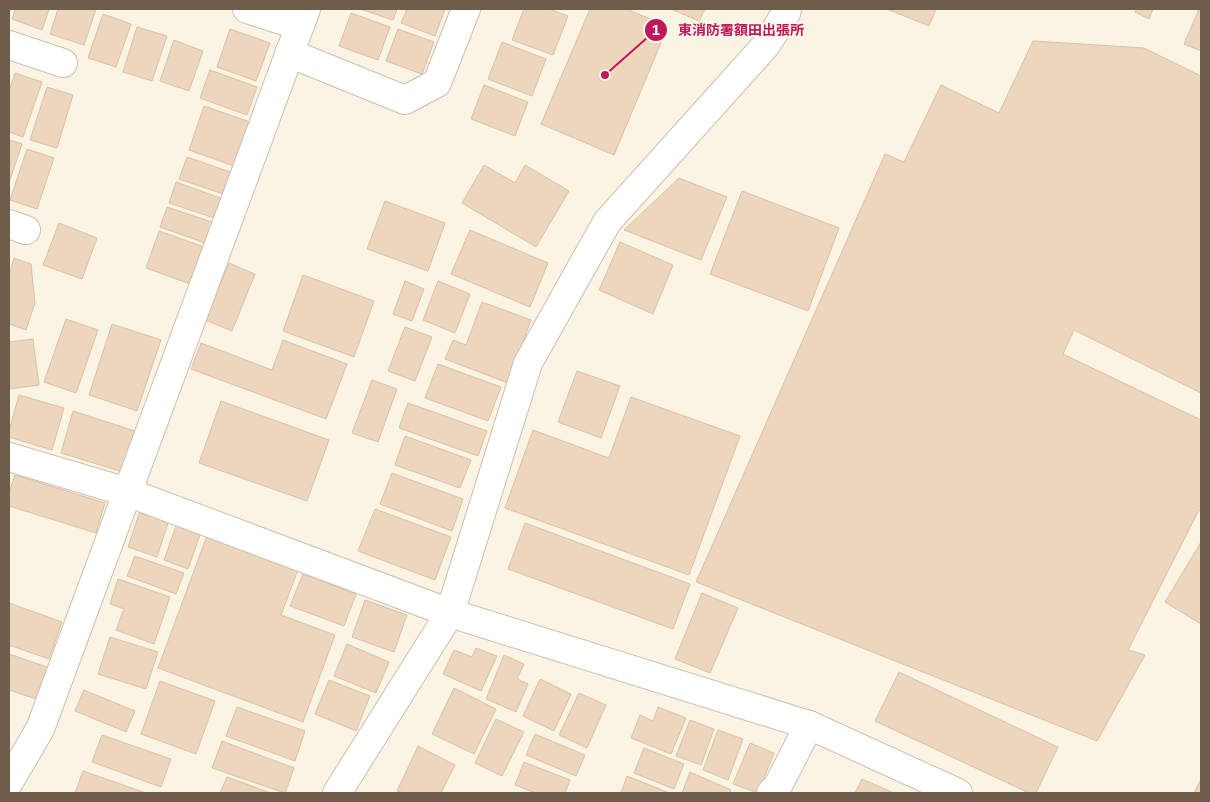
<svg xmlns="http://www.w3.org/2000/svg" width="1210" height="802" font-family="Helvetica,'Noto Sans JP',sans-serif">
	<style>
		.building { fill: #ecd6be; stroke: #ddbfa1 }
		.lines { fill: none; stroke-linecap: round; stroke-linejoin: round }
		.minor-casing { stroke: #ccbfaf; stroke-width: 30 }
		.minor { stroke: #fff; stroke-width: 28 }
		.leader { fill: none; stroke: #c2185b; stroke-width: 2 }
		.callout-dot { fill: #c2185b; stroke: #fdf8ea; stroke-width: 2 }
		.mark-label { font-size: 15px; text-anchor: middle; font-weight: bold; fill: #fff }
		.callout-label { font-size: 14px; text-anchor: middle; font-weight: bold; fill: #c2185b; stroke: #fdf8ea; stroke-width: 4; stroke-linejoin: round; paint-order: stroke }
	</style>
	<rect width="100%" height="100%" fill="#faf4e4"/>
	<g class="building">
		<polygon points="15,9 49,9 42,30 12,19"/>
		<polygon points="58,9 96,9 84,45 50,34"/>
		<polygon points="360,9 397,9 393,20"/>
		<polygon points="407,9 445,9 435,36 401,23"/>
		<polygon points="524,9 549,9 568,16 553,55 512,40"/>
		<polygon points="590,9 626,9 668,26 614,155 541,124"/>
		<polygon points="671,9 705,9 699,21"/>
		<polygon points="887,9 936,9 929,26"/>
		<polygon points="1137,9 1153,9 1149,19 1135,12"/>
		<polygon points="1199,9 1201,9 1201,51 1184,44"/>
		<polygon points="351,13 390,27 378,60 339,46"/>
		<polygon points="103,14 131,24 116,67 88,58"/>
		<polygon points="137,27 167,36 152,81 123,72"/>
		<polygon points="230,29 270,43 256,81 217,67"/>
		<polygon points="398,29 434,42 422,74 386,61"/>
		<polygon points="174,40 203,51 189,91 160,81"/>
		<polygon points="1033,41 1144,48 1201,76 1201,393 1074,330 1063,354 1201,420 1201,511 1199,510 1128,650 1145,655 1097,741 696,582 885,154 904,162 941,85 999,113"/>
		<polygon points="502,42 546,59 532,96 488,79"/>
		<polygon points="210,70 257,87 247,115 200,98"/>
		<polygon points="15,73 42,82 23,137 9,132 9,91"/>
		<polygon points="484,85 528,102 515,136 471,119"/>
		<polygon points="47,87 73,95 57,148 30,140"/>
		<polygon points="204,106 250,122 234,166 189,150"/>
		<polygon points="9,140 22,144 9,183"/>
		<polygon points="27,149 54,158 37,209 10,200"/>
		<polygon points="187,157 233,173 226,195 179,179"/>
		<polygon points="484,165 515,183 525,165 569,191 536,247 462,203"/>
		<polygon points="679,178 727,197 701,260 624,230"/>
		<polygon points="176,182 223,199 217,219 169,203"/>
		<polygon points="742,191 839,228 808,311 710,274"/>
		<polygon points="385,201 445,223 428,271 367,249"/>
		<polygon points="167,207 215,223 208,244 160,227"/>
		<polygon points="59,223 97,238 82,279 43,265"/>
		<polygon points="470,230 548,263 530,307 451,274"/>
		<polygon points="159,231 207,248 193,285 146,268"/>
		<polygon points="620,242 673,265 653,314 599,290"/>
		<polygon points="14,258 31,264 35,303 26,330 9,324 9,276"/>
		<polygon points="229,263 255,274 232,331 205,320"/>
		<polygon points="303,275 374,301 354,357 283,331"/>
		<polygon points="405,281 424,289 412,321 393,314"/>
		<polygon points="438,281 470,294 455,333 423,320"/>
		<polygon points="482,302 531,320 508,383 445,359 453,340 466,345"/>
		<polygon points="66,319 98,330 76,393 44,382"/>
		<polygon points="112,324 161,340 137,411 89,395"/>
		<polygon points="405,327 432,337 415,381 388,371"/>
		<polygon points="33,339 39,385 9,389 9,342"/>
		<polygon points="283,340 347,364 326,419 191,369 201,343 272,370"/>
		<polygon points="438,364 501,387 488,421 425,398"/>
		<polygon points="577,371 620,386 601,438 558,422"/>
		<polygon points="372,380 397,389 378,442 352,433"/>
		<polygon points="19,395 64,408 52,450 9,437 9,431"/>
		<polygon points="631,397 740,436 689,575 505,508 533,430 609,458"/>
		<polygon points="221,401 329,440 307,501 199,463"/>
		<polygon points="408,403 487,431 478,456 399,428"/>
		<polygon points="73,411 135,431 123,472 61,453"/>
		<polygon points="405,436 471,460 460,488 395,465"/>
		<polygon points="392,473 463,499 452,531 380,504"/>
		<polygon points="15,475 105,503 96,533 9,506 9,493"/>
		<polygon points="375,509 451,537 435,580 358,551"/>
		<polygon points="140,511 169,520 157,557 128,547"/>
		<polygon points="177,523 201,532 188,569 164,560"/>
		<polygon points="525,523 690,584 673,629 508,569"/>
		<polygon points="208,533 299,567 281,615 335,635 303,722 158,668"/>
		<polygon points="1201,542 1201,624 1165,602"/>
		<polygon points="135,556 184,573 176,594 127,576"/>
		<polygon points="303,574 356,594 344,626 290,606"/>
		<polygon points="118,579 170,597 154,644 116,630 124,609 110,604"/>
		<polygon points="702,593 738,608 710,673 675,659"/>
		<polygon points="365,600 407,615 394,652 352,637"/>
		<polygon points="9,603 62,622 49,659 9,645"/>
		<polygon points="110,637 158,652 146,689 98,674"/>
		<polygon points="347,644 389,662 376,693 334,676"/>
		<polygon points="476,648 497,656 481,691 443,674 454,650 472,657"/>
		<polygon points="9,654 50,668 39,700 9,690"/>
		<polygon points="504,655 524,664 517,679 528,684 516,712 486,699"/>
		<polygon points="899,672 1058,747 1036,793 1029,793 875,721"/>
		<polygon points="540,679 571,694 554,731 523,716"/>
		<polygon points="329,680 370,696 356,731 315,714"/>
		<polygon points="160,681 215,701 196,754 141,734"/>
		<polygon points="454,688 496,709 474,754 432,734"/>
		<polygon points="84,690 135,711 126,732 75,711"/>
		<polygon points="579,693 606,705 587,748 559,735"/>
		<polygon points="237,707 305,731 295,761 226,736"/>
		<polygon points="658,707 686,718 671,754 631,738 640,715 653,721"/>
		<polygon points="496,719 524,732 502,776 475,763"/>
		<polygon points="690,720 714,729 701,765 676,756"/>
		<polygon points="718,730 743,739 728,780 703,770"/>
		<polygon points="535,734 585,755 576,776 526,755"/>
		<polygon points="102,735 171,759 161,787 92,762"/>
		<polygon points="222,741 294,768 285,793 212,768"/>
		<polygon points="750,743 774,753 758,793 733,784"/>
		<polygon points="418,746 455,765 441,793 403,793 397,791"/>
		<polygon points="644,748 684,764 674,789 634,773"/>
		<polygon points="524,762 570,780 565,793 535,793 515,785"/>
		<polygon points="83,771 146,793 75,793"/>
		<polygon points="690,772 731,790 730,793 682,793"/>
		<polygon points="627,776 667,792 667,793 621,793"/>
		<polygon points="227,777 271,793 220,793"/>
		<polygon points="862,779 894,793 855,793"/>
		<polygon points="1201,779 1201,793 1194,793"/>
	</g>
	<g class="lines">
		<defs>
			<g id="minor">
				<polyline points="247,9 300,26"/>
				<polyline points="9,45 63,63"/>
				<polyline points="289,53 405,100 437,83 466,9"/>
				<polyline points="9,224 26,230"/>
				<polyline points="9,457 127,492 450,613 809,725 958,793"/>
				<polyline points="9,782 40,729 306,9"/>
				<polyline points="337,793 450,613 528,363 607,222 766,45 786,13 787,9"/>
				<polyline points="771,793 778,786 809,725"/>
			</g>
		</defs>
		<use href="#minor" class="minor-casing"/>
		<use href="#minor" class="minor"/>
	</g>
	<path class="leader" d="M605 75L656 30"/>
	<g class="callout-dot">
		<circle cx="605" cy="75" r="5"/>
		<circle cx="656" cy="30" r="12"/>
	</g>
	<g class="mark-label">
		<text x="656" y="35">1</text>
	</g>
	<g class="callout-label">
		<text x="741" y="35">東消防署額田出張所</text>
	</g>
	<rect width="1210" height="802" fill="none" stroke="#6f5d4c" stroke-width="20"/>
</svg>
